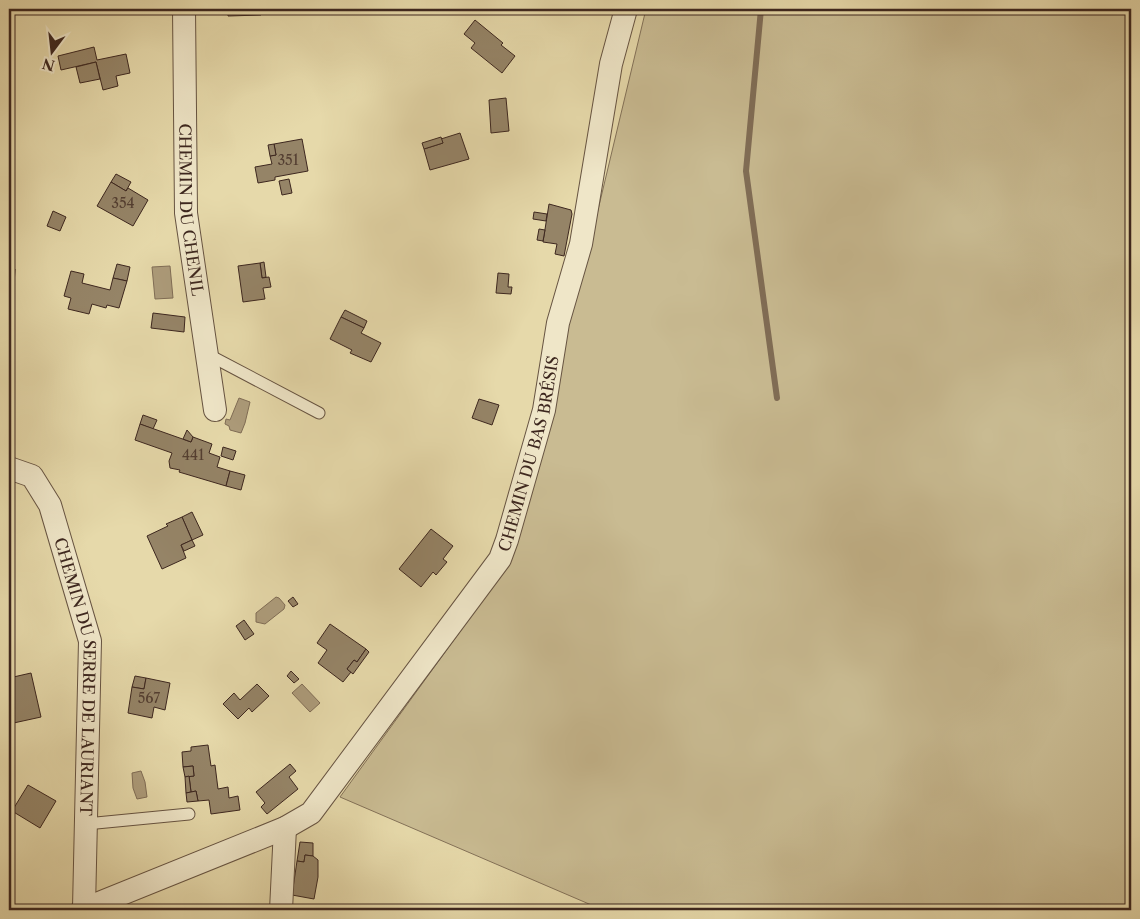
<svg xmlns="http://www.w3.org/2000/svg" width="1140" height="919" font-family="'Libre Caslon Text',serif">
	<style>
		.green { fill: #c9bb92; stroke: #837158 }
		.water { fill: #ad9c7b; stroke: #806d56 }
		.lines { fill: none; stroke-linecap: round; stroke-linejoin: round }
		.stream { stroke: #806d56; stroke-width: 6 }
		.building { fill: #958467; stroke: #3d271f }
		.lane-casing { stroke: #675442; stroke-width: 13 }
		.street-casing { stroke: #675442; stroke-width: 24 }
		.lane { stroke: #efe6c8; stroke-width: 11 }
		.street { stroke: #efe6c8; stroke-width: 22 }
		.labels { text-anchor: middle; dominant-baseline: central; stroke-width: 4; stroke-linejoin: round; paint-order: stroke }
		.number-label { font-size: 14px; fill: #533e31 }
		.street-label { font-size: 16px; fill: #3d271f; stroke: #efe6c8 }
	</style>
	<rect width="100%" height="100%" fill="#e6d9aa"/>
	<filter id="stains"><feTurbulence type="fractalNoise" baseFrequency=".004" numOctaves="4"/><feColorMatrix values="0 0 0 0 .2 0 0 0 0 .09 0 0 0 0 .02 0 0 0 .5 -.17"/></filter>
	<radialGradient id="worn" r=".72"><stop offset=".6" stop-color="#630" stop-opacity="0"/><stop offset="1" stop-color="#630" stop-opacity=".3"/></radialGradient>
	<polygon class="green" points="646,9 1131,9 1131,910 603,910 340,797 501,575 592,235"/>
	<g class="water">
		<polygon points="170,266 173,298 155,299 152,267"/>
		<polygon points="239,398 250,402 245,423 241,433 230,430 229,426 225,424 226,419 230,420"/>
		<polygon points="276,597 279,598 285,605 284,609 265,624 256,622 256,613"/>
		<polygon points="302,684 320,703 310,712 292,693"/>
		<polygon points="141,771 145,782 147,797 137,799 133,788 132,773"/>
	</g>
	<g class="lines">
		<polyline class="stream" points="761,9 746,171 777,398"/>
	</g>
	<g class="building">
		<polygon points="228,9 261,9 261,15 228,16"/>
		<polygon points="475,20 503,43 501,45 515,56 502,73 471,48 475,43 464,34"/>
		<polygon points="94,47 97,60 126,54 130,73 116,76 118,86 103,90 96,62 61,70 58,56"/>
		<polygon points="96,62 100,79 80,83 76,67"/>
		<polygon points="506,98 509,131 491,133 489,100"/>
		<polygon points="460,133 469,159 430,170 424,149 443,143 441,139"/>
		<polygon points="441,137 443,143 424,149 422,143"/>
		<polygon points="302,139 308,171 275,177 275,180 258,183 255,167 272,164 270,156 276,155 274,144"/>
		<polygon points="274,144 276,155 270,156 268,145"/>
		<polygon points="116,174 131,182 126,191 111,182"/>
		<polygon points="289,179 292,193 282,195 279,181"/>
		<polygon points="111,182 126,191 128,188 148,200 133,226 97,206"/>
		<polygon points="549,204 571,210 572,214 564,256 555,254 557,244 543,242"/>
		<polygon points="53,211 66,217 60,231 47,226"/>
		<polygon points="534,212 547,214 546,221 533,219"/>
		<polygon points="539,229 545,230 543,241 537,240"/>
		<polygon points="264,262 266,277 262,278 260,263"/>
		<polygon points="260,263 262,278 269,277 271,287 263,288 265,299 243,302 238,266"/>
		<polygon points="117,264 130,267 127,281 113,278"/>
		<polygon points="9,268 15,269 14,285 9,285"/>
		<polygon points="71,271 84,274 82,283 110,290 113,278 127,281 119,308 107,305 106,308 92,304 89,314 68,309 71,298 64,296"/>
		<polygon points="498,273 509,274 508,287 512,287 511,294 496,293"/>
		<polygon points="345,310 367,321 364,328 341,317"/>
		<polygon points="153,313 185,317 184,332 151,328"/>
		<polygon points="341,317 364,328 361,333 381,343 371,362 350,353 352,350 330,339"/>
		<polygon points="479,399 499,405 492,425 472,418"/>
		<polygon points="143,415 157,420 153,429 140,424"/>
		<polygon points="140,424 191,442 193,437 212,444 209,453 220,457 217,467 230,471 226,486 179,472 180,470 170,468 169,461 172,453 135,440"/>
		<polygon points="187,430 193,437 191,442 183,439"/>
		<polygon points="223,447 236,451 233,460 221,456"/>
		<polygon points="230,471 245,475 241,490 226,486"/>
		<polygon points="192,512 203,535 192,540 182,517"/>
		<polygon points="182,517 192,540 181,545 186,558 162,569 147,536 168,526 166,524"/>
		<polygon points="431,529 453,546 443,559 447,562 436,575 433,572 421,587 399,569"/>
		<polygon points="192,540 195,546 184,551 181,545"/>
		<polygon points="293,597 298,604 293,607 288,601"/>
		<polygon points="244,620 254,634 245,640 236,626"/>
		<polygon points="330,624 366,649 357,662 354,660 347,669 351,672 343,682 318,663 327,650 317,643"/>
		<polygon points="366,649 369,652 353,674 347,669 354,660 357,662"/>
		<polygon points="291,671 299,679 294,683 287,676"/>
		<polygon points="31,673 41,717 9,724 9,678"/>
		<polygon points="135,676 146,678 144,689 132,687"/>
		<polygon points="146,678 170,683 165,710 154,707 152,718 128,713 132,687 144,689"/>
		<polygon points="257,684 269,696 252,712 249,708 238,719 223,704 234,693 240,700"/>
		<polygon points="208,745 211,766 215,765 218,789 228,787 229,798 238,796 240,810 211,814 209,800 198,801 196,791 191,792 189,776 194,776 193,766 183,767 182,752 191,751 191,747"/>
		<polygon points="290,764 296,771 289,777 298,789 267,814 261,807 265,803 256,792"/>
		<polygon points="193,766 194,776 185,777 183,767"/>
		<polygon points="189,776 191,792 186,793 185,777"/>
		<polygon points="28,785 56,801 40,828 12,811"/>
		<polygon points="196,791 198,801 187,802 186,793"/>
		<polygon points="300,842 313,843 313,856 305,855 304,862 297,861"/>
		<polygon points="305,855 313,856 318,860 318,877 314,899 292,895 297,861 304,862"/>
	</g>
	<g class="lines">
		<defs>
			<g id="lane">
				<polyline points="207,354 319,413"/>
				<polyline points="86,824 189,814"/>
			</g>
			<g id="street">
				<path id="s1" d="M 184,9 L 186,213 L 215,410"/>
				<path id="s2" d="M 9,468 L 32,476 L 50,505 L 90,641 L 84,908"/>
				<path id="s3" d="M 82,910 L 285,828 L 311,813 L 500,559 L 507,540 L 544,410 L 558,323 L 581,244 L 611,64 L 626,9"/>
				<polyline points="281,910 285,828"/>
			</g>
		</defs>
		<use href="#lane" class="lane-casing"/>
		<use href="#street" class="street-casing"/>
		<use href="#lane" class="lane"/>
		<use href="#street" class="street"/>
	</g>
	<g class="labels">
		<g class="number-label">
			<text x="288" y="160">351</text>
			<text x="123" y="203">354</text>
			<text x="193" y="455">441</text>
			<text x="149" y="698">567</text>
		</g>
		<g class="street-label">
			<text stroke="none"><textPath href="#s1" startOffset="201">CHEMIN DU CHENIL</textPath></text>
			<text stroke="none"><textPath href="#s3" startOffset="675">CHEMIN DU BAS BRÉSIS</textPath></text>
			<text stroke="none"><textPath href="#s2" startOffset="234">CHEMIN DU SERRE DE LAURIANT</textPath></text>
		</g>
	</g>
	<rect width="1140" height="919" fill="none" stroke="#e6d9aa" stroke-width="30"/>
	<rect x="10" y="10" width="1120" height="899" fill="none" stroke="#3d271f" stroke-width="2.5"/>
	<rect x="15" y="15" width="1110" height="889" fill="none" stroke="#3d271f"/>
	<g transform="translate(52 52) rotate(195)" stroke="#efe6c8" stroke-width="4" paint-order="stroke">
	<path d="M0-4L9 19L0 12L-9 19Z" fill="#3d271f"/>
	<text y="-8" font-size="14" font-weight="bold" text-anchor="middle" fill="#3d271f">N</text>
	</g>
	<rect width="100%" height="100%" filter="url(#stains)"/>
	<rect width="100%" height="100%" fill="url(#worn)"/>
</svg>
